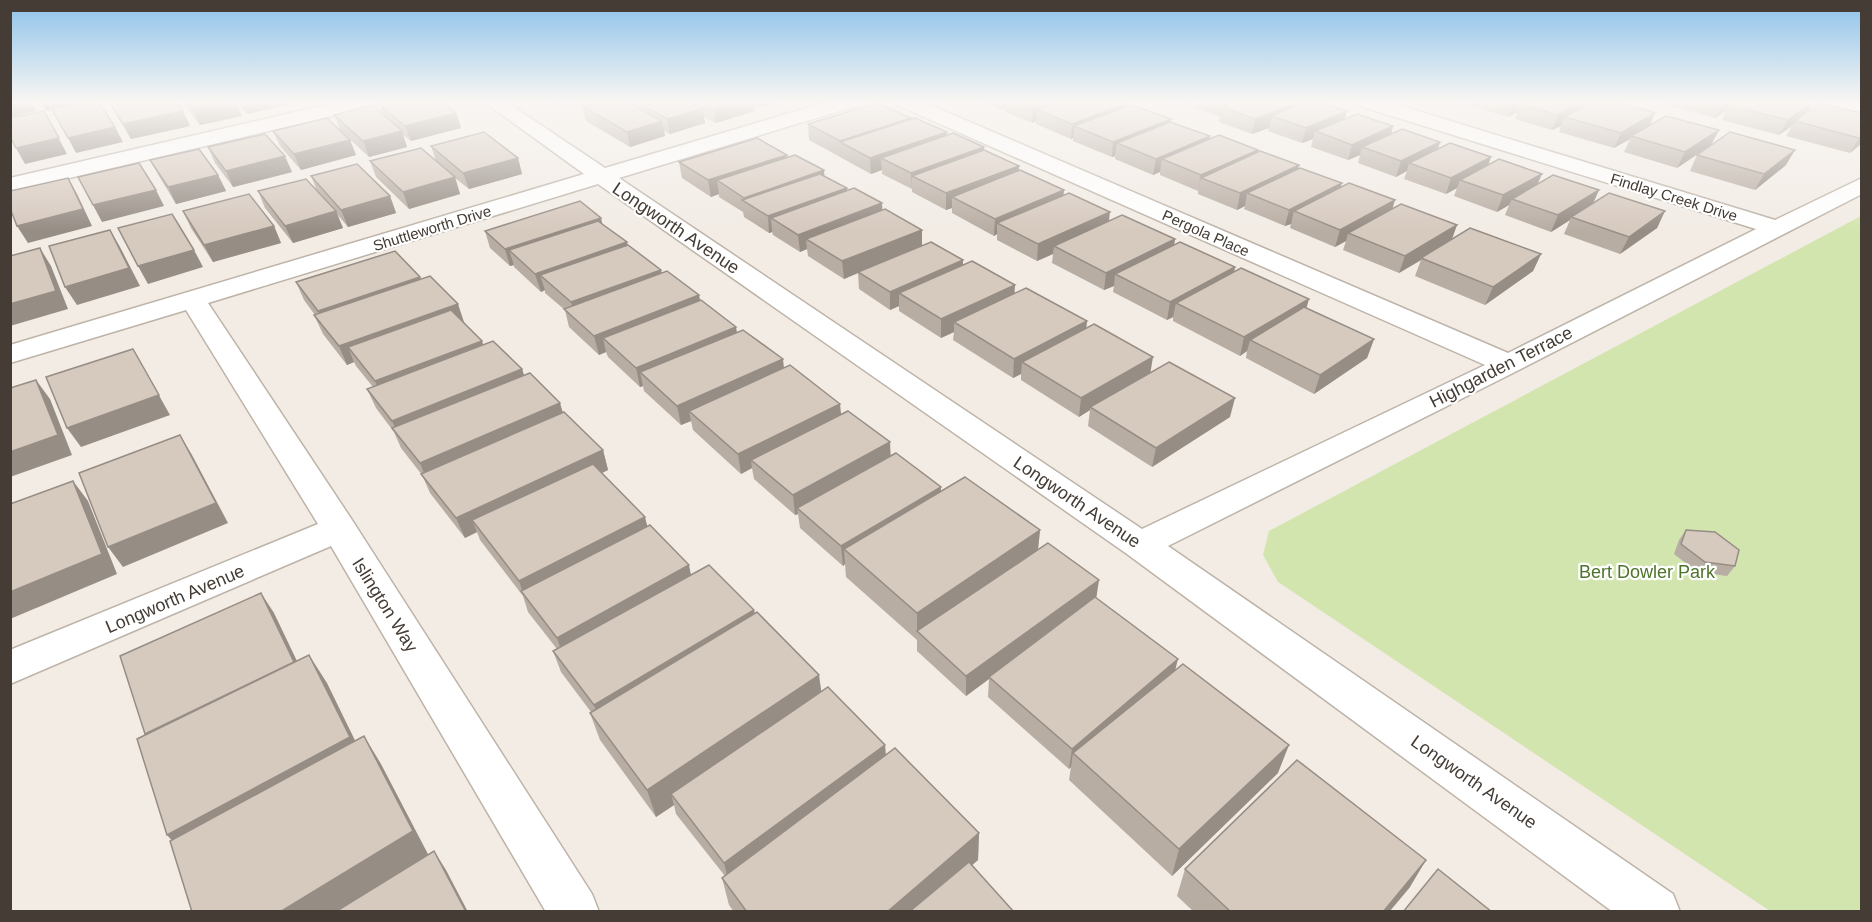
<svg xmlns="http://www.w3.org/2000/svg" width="1872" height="922" font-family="Arial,sans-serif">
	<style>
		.green { fill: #d3e5af }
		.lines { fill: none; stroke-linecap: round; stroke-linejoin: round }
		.minor-casing { stroke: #bdb3a8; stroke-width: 3 }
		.tertiary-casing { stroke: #bdb3a8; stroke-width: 3 }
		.minor { fill: #fff; fill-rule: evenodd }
		.tertiary { fill: #fff; fill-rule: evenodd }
		.wall { fill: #b8ada3 }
		.shaded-wall { fill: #968d85 }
		.building { fill: #d6c9be; stroke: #968d85; stroke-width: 1.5 }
		.labels { text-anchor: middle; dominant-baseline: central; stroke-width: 4.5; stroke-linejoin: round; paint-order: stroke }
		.far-street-label { font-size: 15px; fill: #443c35; stroke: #fff }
		.street-label { font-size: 18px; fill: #443c35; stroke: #fff }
		.park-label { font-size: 18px; fill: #4e732b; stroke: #fff }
	</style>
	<rect width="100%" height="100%" fill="#f2ece5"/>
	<polygon class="green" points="1861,216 1861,911 1770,911 1278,582 1263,555 1269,531"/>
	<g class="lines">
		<defs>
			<g id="minor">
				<polygon points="343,101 379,101 377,105 370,107 10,192 10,178"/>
				<polygon points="483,101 505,101 605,168 830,101 861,101 859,105 619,178 1142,529 1485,365 897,105 895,101 921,101 1508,353 1756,229 1363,107 1362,101 1385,101 1775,220 1862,178 1862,194 1505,377 1168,546 1673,894 1680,912 1613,912 1127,554 598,184 208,303 352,520 592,894 599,912 546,912 331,546 10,684 10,650 318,524 186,310 10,363 10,345 584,174"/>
				<polygon points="1817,101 1851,101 1862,104 1862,116 1819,105"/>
			</g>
			<polygon id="tertiary" points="1357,101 1382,101 1380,105 1359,105"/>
		</defs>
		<use href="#minor" class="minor-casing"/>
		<use href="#tertiary" class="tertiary-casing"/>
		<use href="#minor" class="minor"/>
		<use href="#tertiary" class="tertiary"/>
	</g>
	<g class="wall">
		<polygon points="109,101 183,111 190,126 131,139 117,116"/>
		<polygon points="181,101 286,101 287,105 247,114 236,102 242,116 200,125"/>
		<polygon points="631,101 780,101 758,108 755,107 755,111 716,123 704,117 705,123 670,134 664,131 665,136 630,147 586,121 582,106 632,105"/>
		<polygon points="979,101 1122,101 1128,103 1128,106 1210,136 1209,140 1257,153 1299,165 1298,169 1393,209 1457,225 1451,239 1541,254 1533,271 1485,305 1415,276 1421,260 1399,273 1343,250 1346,241 1335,247 1290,228 1291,224 1285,226 1244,209 1245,206 1237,210 1198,194 1198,191 1160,175 1160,172 1153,175 1115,159 1115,156 1112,157 1073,141 1073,138 1071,139 1036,124 1036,121 1032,123 1005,112 1005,109 1002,110"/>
		<polygon points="1176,101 1306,101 1347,111 1344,119 1393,126 1391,134 1440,142 1438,149 1491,157 1488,165 1538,184 1594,203 1665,211 1657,228 1620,254 1564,234 1570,220 1551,232 1505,215 1509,205 1497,212 1454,196 1457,188 1446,194 1404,179 1407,171 1396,177 1358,163 1360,155 1348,160 1311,147 1313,139 1302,143 1268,131 1269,128 1252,134 1219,122 1220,117 1194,107 1195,102 1187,105"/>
		<polygon points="1469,101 1588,101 1587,104 1655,113 1650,125 1719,130 1711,145 1677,168 1624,152 1630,139 1614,148 1559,132 1561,126 1552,130 1515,119 1518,112 1508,117 1468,105"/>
		<polygon points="1657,101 1809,101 1807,112 1862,113 1862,143 1850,153 1786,136 1792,126 1779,135 1722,120 1726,111 1715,118 1656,102"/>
		<polygon points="379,104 456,113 461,128 411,141 403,135 407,147 369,157 340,130 334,115 383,114"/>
		<polygon points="911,118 911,119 946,135 983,150 1019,171 1064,190 1063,195 1109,221 1175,239 1174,245 1235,267 1234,272 1306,308 1374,339 1367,358 1314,394 1246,358 1247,351 1240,356 1173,321 1173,317 1167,320 1113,292 1114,286 1104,290 1052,263 1053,254 1037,261 997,240 997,234 994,236 952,213 952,208 946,210 912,192 912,189 882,174 882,170 871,174 809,140 808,124"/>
		<polygon points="273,131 350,140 356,155 301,170 280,146"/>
		<polygon points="431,146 518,158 522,174 469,189 455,178 460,194 409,209 376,177 370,161 436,161"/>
		<polygon points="208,147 292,172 233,187 215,163"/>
		<polygon points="1697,155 1786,165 1755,190 1690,171"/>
		<polygon points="788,157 847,188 847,191 882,203 882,210 922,245 963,260 963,265 1015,293 1087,321 1086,328 1150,373 1230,417 1152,467 1088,426 1090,410 1079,417 1021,380 1021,374 1013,378 953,340 954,332 941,338 899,311 899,306 890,310 859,289 858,273 844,279 808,256 807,249 800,252 773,235 772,232 769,233 744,217 743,212 719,197 719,194 711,197 682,178 679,162"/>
		<polygon points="150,160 218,175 226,191 176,204 159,176"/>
		<polygon points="311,176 390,196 396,213 348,227 337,214 343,228 293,243 265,208 258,191 317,191"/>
		<polygon points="183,211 274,226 281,243 213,262 191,228"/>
		<polygon points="602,224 662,273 699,295 700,301 737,332 841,414 891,456 941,487 940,492 1040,530 1038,550 1096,599 1176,670 1278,773 1172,876 1069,780 1071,767 1069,769 988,697 989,679 966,696 917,651 917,640 846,577 845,564 843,566 800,528 798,514 795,515 754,479 752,468 741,474 693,430 691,421 681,425 644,391 643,386 640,387 608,357 606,352 599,355 569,327 565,310 545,293 545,290 541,292 514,267 514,265 510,266 490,248 485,231"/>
		<polygon points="420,277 421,280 464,322 483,345 522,369 524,375 603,450 608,470 602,473 647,527 691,575 754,613 821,691 885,745 886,755 979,833 978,860 972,865 1014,912 734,912 729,905 722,878 725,876 676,814 674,805 656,817 600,740 590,713 591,712 561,672 553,651 557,649 528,612 523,596 480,540 477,532 465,538 430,493 422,475 401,448 394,432 376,408 367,389 373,387 356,366 354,362 347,365 323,334 314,315 315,315 304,300 296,282"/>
		<polygon points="1686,530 1735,566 1727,576 1697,572 1674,554 1679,540"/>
		<polygon points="1185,869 1410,887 1389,912 1194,912 1177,896"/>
	</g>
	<g class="shaded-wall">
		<polygon points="10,101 30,101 36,111 10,117"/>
		<polygon points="40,101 94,101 46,111"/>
		<polygon points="232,101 235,101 242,116 200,125 193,110"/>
		<polygon points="241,101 286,101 287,105 247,114"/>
		<polygon points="554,101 570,101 555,105"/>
		<polygon points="737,101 754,101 755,111 716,123 714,108"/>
		<polygon points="757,101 780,101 758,108"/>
		<polygon points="1002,101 1005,101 1005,109 1002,110"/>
		<polygon points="1052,101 1090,101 1037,110 1036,121 1032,123 1033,108"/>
		<polygon points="1187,101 1195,101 1195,102 1187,105"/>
		<polygon points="1227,101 1263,101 1223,107 1224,103"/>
		<polygon points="1301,101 1306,101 1303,114 1272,116 1269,128 1252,134 1255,119"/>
		<polygon points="1515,101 1538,101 1520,104 1518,112 1508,117 1513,102"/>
		<polygon points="1584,101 1588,101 1583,113 1565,117 1561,126 1552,130 1558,115"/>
		<polygon points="1725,101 1740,101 1729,105 1726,111 1715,118 1723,103"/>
		<polygon points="1812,102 1804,117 1795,121 1792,126 1779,135 1788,120"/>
		<polygon points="1128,103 1126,118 1074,126 1073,138 1071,139 1072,124"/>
		<polygon points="703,109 705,123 670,134 667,119"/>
		<polygon points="44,111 67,154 25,164 16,148"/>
		<polygon points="183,111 190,126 131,139 123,124"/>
		<polygon points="1347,111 1343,126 1315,131 1313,139 1302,143 1306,128"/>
		<polygon points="456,113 461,128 411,141 405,126"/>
		<polygon points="1655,113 1649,128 1631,136 1630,139 1614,148 1621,133"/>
		<polygon points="911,118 911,133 840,142 840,141"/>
		<polygon points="1171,119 1168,134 1117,143 1115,156 1112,157 1113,142"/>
		<polygon points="662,121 665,136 630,147 627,132"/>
		<polygon points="1393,126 1389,141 1362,147 1360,155 1348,160 1352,145"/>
		<polygon points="115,127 123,142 76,153 68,138"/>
		<polygon points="1719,130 1711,145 1677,168 1685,152"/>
		<polygon points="402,131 407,147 369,157 363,141"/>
		<polygon points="947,132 946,147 881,158 882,170 871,174 870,158"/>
		<polygon points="1210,136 1207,152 1162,159 1160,172 1153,175 1156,159"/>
		<polygon points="1862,136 1862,143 1850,153 1859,138"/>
		<polygon points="350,140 356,155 301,170 294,154"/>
		<polygon points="1440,142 1435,157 1409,163 1407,171 1396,177 1401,161"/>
		<polygon points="984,147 983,163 912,176 912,189 911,173"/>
		<polygon points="1258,150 1254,165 1201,178 1198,191 1201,175"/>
		<polygon points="1795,150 1786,165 1755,190 1764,174"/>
		<polygon points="787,155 789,171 717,180 719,194 711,197 708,180"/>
		<polygon points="285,156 292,172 233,187 226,171"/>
		<polygon points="1491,157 1485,173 1460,180 1457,188 1446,194 1451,178"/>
		<polygon points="518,158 522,174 469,189 463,173"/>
		<polygon points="1299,165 1295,181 1247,193 1245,206 1237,210 1240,193"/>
		<polygon points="1019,166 1018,182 952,197 952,208 946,210 946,193"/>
		<polygon points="824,170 825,186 745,202 744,198"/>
		<polygon points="1542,174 1535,190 1512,199 1509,205 1497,212 1503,195"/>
		<polygon points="218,175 226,191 176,204 168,187"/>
		<polygon points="455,177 460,194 409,209 403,192"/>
		<polygon points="68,178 77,194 92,226 28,243 17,226"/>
		<polygon points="1342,183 1337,199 1294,211 1291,224 1285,226 1289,210"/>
		<polygon points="847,188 848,205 771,218 772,232 769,233 768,216"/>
		<polygon points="156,190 164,206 102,222 93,205"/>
		<polygon points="1064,190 1062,207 997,223 997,234 994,236 995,219"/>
		<polygon points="1599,190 1592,206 1571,217 1570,220 1551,232 1558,215"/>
		<polygon points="390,196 396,213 348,227 341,210"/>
		<polygon points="1395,200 1390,217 1348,233 1346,241 1335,247 1340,230"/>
		<polygon points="882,203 883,220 806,239 807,249 800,252 798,235"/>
		<polygon points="336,211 343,228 293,243 285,226"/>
		<polygon points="1665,211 1657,228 1620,254 1629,237"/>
		<polygon points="1110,212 1108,228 1054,246 1053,254 1037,261 1038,244"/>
		<polygon points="601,218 605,235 509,250 514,265 510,266 505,249"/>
		<polygon points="1457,225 1451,242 1421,258 1421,260 1399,273 1405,256"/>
		<polygon points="274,226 281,243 213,262 204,245"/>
		<polygon points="110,230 120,247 140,286 77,305 65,287"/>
		<polygon points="922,230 922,247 858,272 858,273 844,279 842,261"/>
		<polygon points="1175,239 1172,257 1115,274 1114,286 1104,290 1106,273"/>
		<polygon points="627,242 631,260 540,275 545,290 541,292 535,274"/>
		<polygon points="40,248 51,266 68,309 10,326 10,304"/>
		<polygon points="194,250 203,267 148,284 138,266"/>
		<polygon points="1541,254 1533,271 1485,305 1493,287"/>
		<polygon points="963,260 963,278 899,293 899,306 890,310 890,292"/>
		<polygon points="1235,267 1231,285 1176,303 1173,317 1167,320 1170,302"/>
		<polygon points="661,270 664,287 576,320 571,302"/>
		<polygon points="420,277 426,295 326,329 318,311"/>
		<polygon points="1015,285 1014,303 954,322 954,332 941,338 941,319"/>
		<polygon points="699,295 702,313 603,338 606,352 599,355 594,336"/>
		<polygon points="1309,299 1304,317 1250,340 1247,351 1240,356 1244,337"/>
		<polygon points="458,304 464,322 359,361 348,347 354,362 347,365 339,346"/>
		<polygon points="1087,321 1085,340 1022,362 1021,374 1013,378 1014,359"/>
		<polygon points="736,327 739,345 640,372 643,386 640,387 636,368"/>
		<polygon points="1374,339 1367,358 1314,394 1320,375"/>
		<polygon points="482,341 488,359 383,400 375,381"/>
		<polygon points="133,349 170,415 81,447 67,428"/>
		<polygon points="1153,357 1150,375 1090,407 1090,410 1079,417 1081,398"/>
		<polygon points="783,359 785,378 689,411 691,421 681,425 677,406"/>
		<polygon points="522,369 528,388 399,436 392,421"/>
		<polygon points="36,380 50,399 72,455 10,477 10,452"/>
		<polygon points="1235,398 1230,417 1152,467 1156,448"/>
		<polygon points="560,403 566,423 428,483 420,463"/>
		<polygon points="840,404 842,423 751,460 752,468 741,474 738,454"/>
		<polygon points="180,435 192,455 228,523 123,567 108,547"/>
		<polygon points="890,442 891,462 797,508 798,514 795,515 793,495"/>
		<polygon points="603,450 608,470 480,531 472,520 477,532 465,538 456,518"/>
		<polygon points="73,481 88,501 117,574 10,619 10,592"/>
		<polygon points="941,487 940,506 844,549 845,564 843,566 841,546"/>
		<polygon points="645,517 650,537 524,596 519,581"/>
		<polygon points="1040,530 1037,558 917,632 917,613"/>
		<polygon points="689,565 693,585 564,658 557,638"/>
		<polygon points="1099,580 1096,600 989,677 989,679 966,696 966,676"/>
		<polygon points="261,593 274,613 307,682 294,662"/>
		<polygon points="754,610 757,630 601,725 594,705"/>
		<polygon points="309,655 327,683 367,765 191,862 167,835"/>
		<polygon points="1178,659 1173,679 1073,753 1071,767 1069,769 1072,749"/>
		<polygon points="819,675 823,703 671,794 674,805 656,817 647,790"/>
		<polygon points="364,736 381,764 430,858 344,912 280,912"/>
		<polygon points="885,745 886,765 729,883 724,863"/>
		<polygon points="1289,745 1278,773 1172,876 1179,849"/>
		<polygon points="979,833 978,860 918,912 887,912"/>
		<polygon points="434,851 446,870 468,912 466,912"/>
		<polygon points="1426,860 1410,887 1389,912 1383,912"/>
	</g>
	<g class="building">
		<polygon points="90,101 98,101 115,127 68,138 52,109"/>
		<polygon points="109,101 176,101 183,111 123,124"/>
		<polygon points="186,101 232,101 193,110"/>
		<polygon points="388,101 441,101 456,113 405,126 379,104"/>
		<polygon points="599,101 626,101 662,121 627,132 582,106"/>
		<polygon points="635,101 689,101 703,109 667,119"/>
		<polygon points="701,101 737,101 714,108"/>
		<polygon points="1017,101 1052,101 1033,108"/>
		<polygon points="1060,101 1122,101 1128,103 1072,124 1037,110"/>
		<polygon points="1237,101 1301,101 1255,119 1222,107"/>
		<polygon points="1307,101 1318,101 1347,111 1306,128 1272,116"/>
		<polygon points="1526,101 1584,101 1558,115 1520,104"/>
		<polygon points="1593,101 1615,101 1655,113 1621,133 1565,117"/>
		<polygon points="1734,101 1809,101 1812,102 1788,120 1729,105"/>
		<polygon points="877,103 911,118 840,141 808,124"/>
		<polygon points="1819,103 1862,113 1862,136 1859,138 1795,121"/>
		<polygon points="372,105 402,131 363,141 334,115"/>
		<polygon points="1131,105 1171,119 1113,142 1074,126"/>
		<polygon points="44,111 59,138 16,148 10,136 10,118"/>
		<polygon points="1357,114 1393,126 1352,145 1315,131"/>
		<polygon points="1666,116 1719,130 1685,152 1631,136"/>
		<polygon points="327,118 350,140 294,154 273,131"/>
		<polygon points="915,118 947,132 870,158 840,142"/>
		<polygon points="1170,122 1210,136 1156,159 1117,143"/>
		<polygon points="1402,129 1440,142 1401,161 1362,147"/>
		<polygon points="484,132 518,158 463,173 431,146"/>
		<polygon points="1730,132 1795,150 1764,174 1697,155"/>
		<polygon points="953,133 984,147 911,173 881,158"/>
		<polygon points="265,134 285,156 226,171 208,147"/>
		<polygon points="1219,135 1258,150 1201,175 1162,159"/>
		<polygon points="757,138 787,155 708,180 679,162"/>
		<polygon points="1450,143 1491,157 1451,178 1409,163"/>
		<polygon points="421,148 455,177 403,192 370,161"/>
		<polygon points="199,149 218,175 168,187 150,160"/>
		<polygon points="984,150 1019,166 946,193 912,176"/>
		<polygon points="1260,151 1299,165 1240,193 1201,178"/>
		<polygon points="795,155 824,170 744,198 717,180"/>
		<polygon points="1499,159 1542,174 1503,195 1460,180"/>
		<polygon points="139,163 156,190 93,205 78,177"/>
		<polygon points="357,164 390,196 341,210 311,176"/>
		<polygon points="1300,168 1342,183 1289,210 1247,193"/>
		<polygon points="1020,170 1064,190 995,219 952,197"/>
		<polygon points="820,174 847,188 768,216 742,200"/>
		<polygon points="1553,175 1599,190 1558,215 1512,199"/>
		<polygon points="68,178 83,209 17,226 10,208 10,191"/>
		<polygon points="306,179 336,211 285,226 258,191"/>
		<polygon points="1349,183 1395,200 1340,230 1294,211"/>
		<polygon points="854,188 882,203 798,235 771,218"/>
		<polygon points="1069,193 1110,212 1038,244 997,223"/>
		<polygon points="1609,193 1665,211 1629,237 1571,217"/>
		<polygon points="249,194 274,226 204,245 183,211"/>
		<polygon points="580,201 601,218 505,249 485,231"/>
		<polygon points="1401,204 1457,225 1405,256 1348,233"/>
		<polygon points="885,209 922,230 842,261 806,239"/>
		<polygon points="172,214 194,250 138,266 118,228"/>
		<polygon points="1122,215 1175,239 1106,273 1054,246"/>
		<polygon points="598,221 627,242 535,274 509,250"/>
		<polygon points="1470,228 1541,254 1493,287 1421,258"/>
		<polygon points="110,230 129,268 65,287 49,246"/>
		<polygon points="931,242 963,260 890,292 858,272"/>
		<polygon points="1180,242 1235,267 1170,302 1115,274"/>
		<polygon points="628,245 661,270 571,302 540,275"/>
		<polygon points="40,248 56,291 10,304 10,256"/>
		<polygon points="395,251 420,277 318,311 296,282"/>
		<polygon points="972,261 1015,285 941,319 899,293"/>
		<polygon points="1241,268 1309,299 1244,337 1176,303"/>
		<polygon points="667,271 699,295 594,336 564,309"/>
		<polygon points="430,276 458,304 339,346 314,315"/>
		<polygon points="1026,288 1087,321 1014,359 954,322"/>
		<polygon points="701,300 736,327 636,368 603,338"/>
		<polygon points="1304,307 1374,339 1320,375 1250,340"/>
		<polygon points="451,310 482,341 375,381 348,347"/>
		<polygon points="1094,324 1153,357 1081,398 1022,362"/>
		<polygon points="743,330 783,359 677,406 640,372"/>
		<polygon points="493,341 522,369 392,421 367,389"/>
		<polygon points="133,349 159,395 67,428 46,377"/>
		<polygon points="1169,362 1235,398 1156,448 1090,407"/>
		<polygon points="790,365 840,404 738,454 689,411"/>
		<polygon points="530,373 560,403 420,463 392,428"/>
		<polygon points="36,380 58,435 10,452 10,388"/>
		<polygon points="848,411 890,442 793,495 751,460"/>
		<polygon points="564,412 603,450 456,518 421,474"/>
		<polygon points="180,435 216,503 108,547 79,473"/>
		<polygon points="896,453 941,487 841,546 797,508"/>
		<polygon points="593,464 645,517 519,581 472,520"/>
		<polygon points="965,477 1040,530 917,613 844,549"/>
		<polygon points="73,481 102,554 10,592 10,504"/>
		<polygon points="650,525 689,565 557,638 521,591"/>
		<polygon points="1686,530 1715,532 1739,550 1735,566 1705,562 1681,544"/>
		<polygon points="1048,543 1099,580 966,676 917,631"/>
		<polygon points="709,565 754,610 594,705 553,651"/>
		<polygon points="261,593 294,662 145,734 120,656"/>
		<polygon points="1095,597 1178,659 1072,749 989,677"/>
		<polygon points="757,612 819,675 647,790 590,713"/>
		<polygon points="309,655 350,737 167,835 137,739"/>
		<polygon points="1183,664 1289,745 1179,849 1073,753"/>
		<polygon points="828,687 885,745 724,863 671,794"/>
		<polygon points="364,736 413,831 280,912 192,912 170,841"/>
		<polygon points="895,748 979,833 887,912 747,912 722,878"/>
		<polygon points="1297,760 1426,860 1383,912 1231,912 1185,869"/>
		<polygon points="434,851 466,912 335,912"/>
		<polygon points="969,862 1014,912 909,912"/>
		<polygon points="1438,869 1492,912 1403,912"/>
	</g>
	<linearGradient id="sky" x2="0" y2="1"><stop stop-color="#8cc2ea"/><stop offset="0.44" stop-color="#f9f6f3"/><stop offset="1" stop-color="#f9f6f3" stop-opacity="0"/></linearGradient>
	<rect width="1872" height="231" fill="url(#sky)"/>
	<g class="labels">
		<g class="far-street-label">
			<text transform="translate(1674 197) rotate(17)">Findlay Creek Drive</text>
			<text transform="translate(432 228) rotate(-17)">Shuttleworth Drive</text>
			<text transform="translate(1206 233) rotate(24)">Pergola Place</text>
		</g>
		<g class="street-label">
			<text transform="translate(676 228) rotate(34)">Longworth Avenue</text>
			<text transform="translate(1501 367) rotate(-27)">Highgarden Terrace</text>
			<text transform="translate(1077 502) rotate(34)">Longworth Avenue</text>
			<text transform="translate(175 599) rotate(-23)">Longworth Avenue</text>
			<text transform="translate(385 605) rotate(58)">Islington Way</text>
			<text transform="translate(1474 782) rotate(35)">Longworth Avenue</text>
		</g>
		<g class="park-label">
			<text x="1647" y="572">Bert Dowler Park</text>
		</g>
	</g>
	<rect width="1872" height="922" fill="none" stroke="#443c35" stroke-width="24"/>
</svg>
